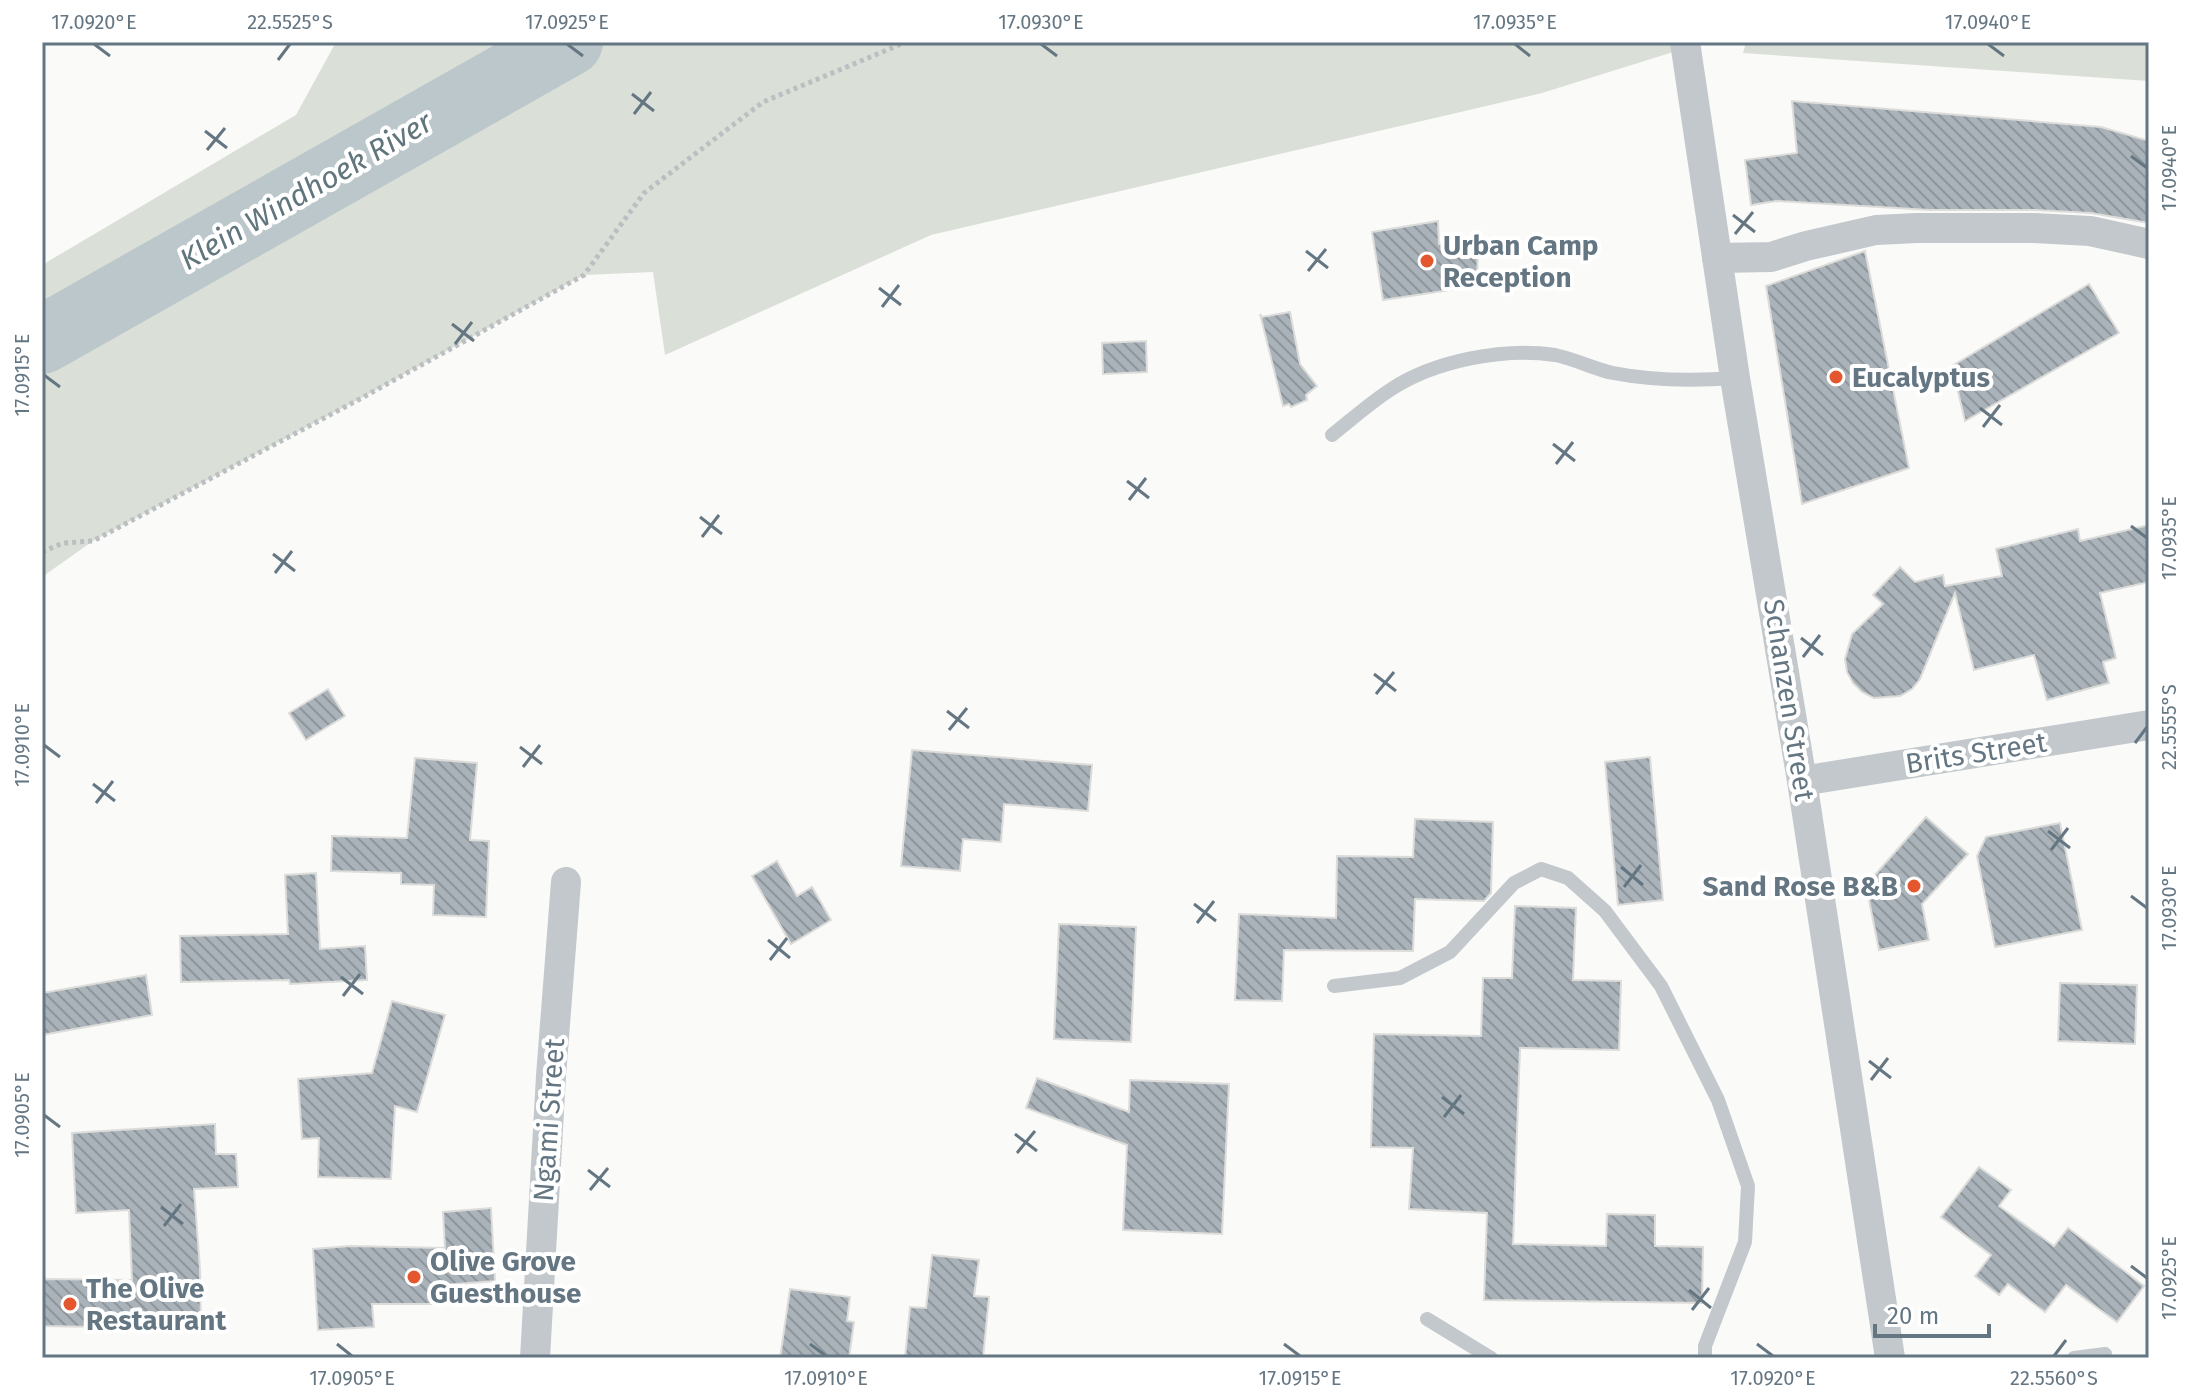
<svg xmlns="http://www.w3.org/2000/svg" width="2191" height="1400" font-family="'Fira Sans',sans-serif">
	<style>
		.grass { fill: #dadfd7 }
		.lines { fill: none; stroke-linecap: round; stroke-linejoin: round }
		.river { stroke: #bbc7cb; stroke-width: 68 }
		.building { fill: url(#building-back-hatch); stroke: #dcdcda; stroke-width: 2 }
		.path { stroke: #bbbfc2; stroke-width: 5; stroke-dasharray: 4 4; stroke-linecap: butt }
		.lane { stroke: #c3c8cc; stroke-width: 14 }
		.street { stroke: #c3c8cc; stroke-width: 30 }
		.ticks { fill: none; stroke: #657683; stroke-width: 3 }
		.poi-dot { fill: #e4572e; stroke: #fff; stroke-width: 3 }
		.labels { text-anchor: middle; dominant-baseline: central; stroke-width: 8; stroke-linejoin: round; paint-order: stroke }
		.poi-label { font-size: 28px; font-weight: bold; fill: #657683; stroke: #fff; text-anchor: start }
		.street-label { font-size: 28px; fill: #657683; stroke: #fff }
		.water-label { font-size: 30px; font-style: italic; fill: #60757c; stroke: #fff }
		.neatline { fill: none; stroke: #657683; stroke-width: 3 }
		.ticks-label { font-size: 20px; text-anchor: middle; fill: #657683 }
	</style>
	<defs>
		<pattern id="building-back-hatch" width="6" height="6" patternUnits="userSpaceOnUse" patternTransform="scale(2)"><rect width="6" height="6" fill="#aab3b9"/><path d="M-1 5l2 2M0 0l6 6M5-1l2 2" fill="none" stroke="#8e969c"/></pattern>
	</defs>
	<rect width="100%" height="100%" fill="#fafaf8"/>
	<g class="grass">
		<polygon points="336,42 1685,42 1686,48 1542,93 931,235 665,355 653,272 584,275 358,400 93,541 42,577 42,265 296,115"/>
		<polygon points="1746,42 2149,42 2149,81 1743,53"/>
	</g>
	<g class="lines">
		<polyline class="river" points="42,340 569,42"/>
	</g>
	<g class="building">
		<polygon points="1792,101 2101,127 2149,141 2149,223 2091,213 2035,210 1930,210 1776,201 1751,205 1745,160 1797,153"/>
		<polygon points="1438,221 1439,244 1478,241 1477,286 1383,300 1372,232"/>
		<polygon points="1865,251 1909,468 1802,504 1766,286"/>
		<polygon points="2089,284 2119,333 1965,421 1952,366"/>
		<polygon points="1290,312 1300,364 1317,386 1306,395 1307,400 1291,407 1289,404 1283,406 1260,314 1262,317"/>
		<polygon points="1146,341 1147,372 1103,374 1102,343"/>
		<polygon points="2149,525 2149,582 2100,593 2116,658 2103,662 2109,683 2047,700 2034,655 1974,670 1955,593 1920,679 1912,689 1900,696 1874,698 1862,692 1853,683 1847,672 1845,659 1852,634 1883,604 1873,595 1900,567 1915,582 1943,575 1945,586 2002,576 1996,549 2078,529 2080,541"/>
		<polygon points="328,689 345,716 306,740 289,713"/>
		<polygon points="912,750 1092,765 1088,811 1004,804 1001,842 963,839 960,871 901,866"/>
		<polygon points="1650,757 1663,900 1618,905 1605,762"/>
		<polygon points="415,758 477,763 470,840 489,841 486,917 433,915 434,885 401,884 401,873 331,871 332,836 407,838"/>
		<polygon points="1926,817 1968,854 1922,904 1929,940 1879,950 1866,885"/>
		<polygon points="1415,819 1493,822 1491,893 1484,901 1415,899 1413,951 1284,950 1282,1001 1235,1000 1239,914 1336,918 1337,856 1413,857"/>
		<polygon points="2060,823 2082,930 1995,947 1977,856 1986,837"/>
		<polygon points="777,861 797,896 812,887 831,920 791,944 752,876"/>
		<polygon points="316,873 320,949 365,946 367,980 290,984 289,980 181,982 180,936 288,934 285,875"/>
		<polygon points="1515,906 1576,908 1573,980 1621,981 1619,1050 1520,1048 1513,1244 1606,1246 1607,1214 1655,1215 1655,1246 1703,1247 1702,1303 1484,1300 1487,1213 1409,1209 1413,1148 1371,1147 1374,1034 1481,1036 1483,978 1512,978"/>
		<polygon points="1059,924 1136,927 1131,1042 1054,1039"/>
		<polygon points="146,975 152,1015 42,1035 42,993"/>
		<polygon points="2060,983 2137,985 2135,1044 2058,1041"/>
		<polygon points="392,1001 445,1015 417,1112 395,1106 391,1179 318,1177 319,1138 302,1139 298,1079 372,1073"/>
		<polygon points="1037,1078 1129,1112 1130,1080 1229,1084 1222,1234 1123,1230 1127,1145 1026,1108"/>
		<polygon points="215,1124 216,1154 236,1154 238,1187 194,1189 200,1269 201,1329 42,1326 42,1279 132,1280 129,1210 76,1213 72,1133"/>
		<polygon points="1979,1167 2011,1190 1999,1206 2054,1246 2068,1228 2144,1286 2117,1322 2066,1285 2045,1312 2008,1284 1999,1295 1975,1276 1991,1255 1941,1217"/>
		<polygon points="491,1208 495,1281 444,1285 444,1304 372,1304 374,1327 318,1330 313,1249 350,1246 445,1248 443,1212"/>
		<polygon points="932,1255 979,1260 974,1296 989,1297 983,1358 905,1358 910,1307 926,1308"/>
		<polygon points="790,1289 850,1297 847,1321 854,1322 849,1358 780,1358"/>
	</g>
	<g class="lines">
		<polyline class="path" points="42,552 63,543 93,541 358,400 584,275 644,193 763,102 906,42"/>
		<g class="lane">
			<path d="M 1332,435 C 1351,420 1370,403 1390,390 C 1433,361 1504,347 1555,355 C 1575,359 1594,369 1613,373 C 1654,381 1694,381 1735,378"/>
			<polyline points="1334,986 1400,978 1450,952 1514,883 1541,869 1568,878 1605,911 1661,986 1718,1100 1748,1186 1745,1242 1705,1346 1705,1358"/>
			<polyline points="1427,1319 1491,1358"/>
			<polyline points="2074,1358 2105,1354"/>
		</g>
		<g class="street">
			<polyline points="1685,42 1735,378 1802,781 1890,1358"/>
			<polyline points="1717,258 1771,257 1806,246 1876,230 1917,228 2034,228 2090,231 2149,244"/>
			<polyline points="1802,781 2149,725"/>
			<polyline points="535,1358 551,1076 566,882"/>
		</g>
	</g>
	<path class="ticks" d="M 94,44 L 110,56M 567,44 L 583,56M 1041,44 L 1057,56M 1515,44 L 1530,56M 1988,44 L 2004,56M 278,60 L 290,44M 632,94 L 654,111M 634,114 L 651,92M 205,131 L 227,148M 207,150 L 225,128M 2131,156 L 2147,168M 1733,215 L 1755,232M 1735,234 L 1753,212M 1306,251 L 1328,268M 1308,271 L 1326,249M 879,288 L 901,305M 882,307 L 899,285M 452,324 L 474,341M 455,344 L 472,322M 44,375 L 60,387M 1980,408 L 2002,425M 1983,427 L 2000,405M 1553,444 L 1575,461M 1556,464 L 1573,442M 1127,481 L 1149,498M 1129,500 L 1146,478M 700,517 L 722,534M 2131,526 L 2147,538M 702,537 L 719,515M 273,554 L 295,571M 275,573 L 292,551M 1801,638 L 1823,655M 1803,657 L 1820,635M 1374,674 L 1396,691M 1376,694 L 1394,672M 947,711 L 969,728M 949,730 L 967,708M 2135,743 L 2147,727M 44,745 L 60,757M 520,747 L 542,764M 523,767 L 540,745M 93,784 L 115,801M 96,803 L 113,781M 2048,831 L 2070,848M 2051,850 L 2068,828M 1621,867 L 1643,885M 1624,887 L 1641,865M 2131,896 L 2147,908M 1194,904 L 1216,921M 1197,923 L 1214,901M 768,940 L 790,958M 770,960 L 787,938M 341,977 L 363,994M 343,996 L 360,974M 1869,1061 L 1891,1078M 1871,1080 L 1888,1058M 1442,1097 L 1464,1114M 44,1115 L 60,1127M 1444,1117 L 1461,1095M 1015,1134 L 1037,1151M 1017,1153 L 1035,1131M 588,1170 L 610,1187M 590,1190 L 608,1168M 161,1207 L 183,1224M 164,1226 L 181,1204M 2131,1266 L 2147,1278M 1689,1290 L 1711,1308M 1692,1310 L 1709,1288M 337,1344 L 352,1356M 810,1344 L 826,1356M 1284,1344 L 1300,1356M 1757,1344 L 1773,1356M 2054,1356 L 2066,1340"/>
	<g class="poi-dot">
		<circle cx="1427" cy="261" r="8"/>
		<circle cx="1836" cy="377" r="8"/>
		<circle cx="1914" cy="886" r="8"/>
		<circle cx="414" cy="1277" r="8"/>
		<circle cx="70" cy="1304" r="8"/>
	</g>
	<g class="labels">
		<g class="poi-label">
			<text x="1443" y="245">Urban Camp<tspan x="1443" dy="32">Reception</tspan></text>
			<text x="1852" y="377">Eucalyptus</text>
			<text x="1898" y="886" text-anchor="end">Sand Rose B&amp;B</text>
			<text x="430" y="1261">Olive Grove<tspan x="430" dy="32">Guesthouse</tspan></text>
			<text x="86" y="1288">The Olive<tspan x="86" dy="32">Restaurant</tspan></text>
		</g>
		<g class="street-label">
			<text transform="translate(1789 700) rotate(81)">Schanzen Street</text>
			<text transform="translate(1976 753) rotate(-9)">Brits Street</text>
			<text transform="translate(549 1120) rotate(-86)">Ngami Street</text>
		</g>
		<g class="water-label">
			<text transform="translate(306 191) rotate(-30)">Klein Windhoek River</text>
		</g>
	</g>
	<rect width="2191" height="1400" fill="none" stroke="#ffffff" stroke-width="88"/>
	<path d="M1875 1324v12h114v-12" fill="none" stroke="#657683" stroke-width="4"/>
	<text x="1887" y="1324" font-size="24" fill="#657683" stroke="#ffffff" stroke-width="6" paint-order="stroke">20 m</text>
	<rect x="44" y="44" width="2103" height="1312" class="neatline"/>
	<g class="ticks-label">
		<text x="94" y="29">17.0920°E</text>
		<text x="290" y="29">22.5525°S</text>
		<text x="567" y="29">17.0925°E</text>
		<text x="1041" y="29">17.0930°E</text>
		<text x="1515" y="29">17.0935°E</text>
		<text x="1988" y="29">17.0940°E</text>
		<text transform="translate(2169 168) rotate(-90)" y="7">17.0940°E</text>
		<text transform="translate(22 375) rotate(-90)" y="7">17.0915°E</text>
		<text transform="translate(2169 538) rotate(-90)" y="7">17.0935°E</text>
		<text transform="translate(2169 727) rotate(-90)" y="7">22.5555°S</text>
		<text transform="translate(22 745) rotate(-90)" y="7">17.0910°E</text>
		<text transform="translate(2169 908) rotate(-90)" y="7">17.0930°E</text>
		<text transform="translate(22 1115) rotate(-90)" y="7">17.0905°E</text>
		<text transform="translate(2169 1278) rotate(-90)" y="7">17.0925°E</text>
		<text x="352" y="1385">17.0905°E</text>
		<text x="826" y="1385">17.0910°E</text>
		<text x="1300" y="1385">17.0915°E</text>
		<text x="1773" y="1385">17.0920°E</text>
		<text x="2054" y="1385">22.5560°S</text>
	</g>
</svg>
